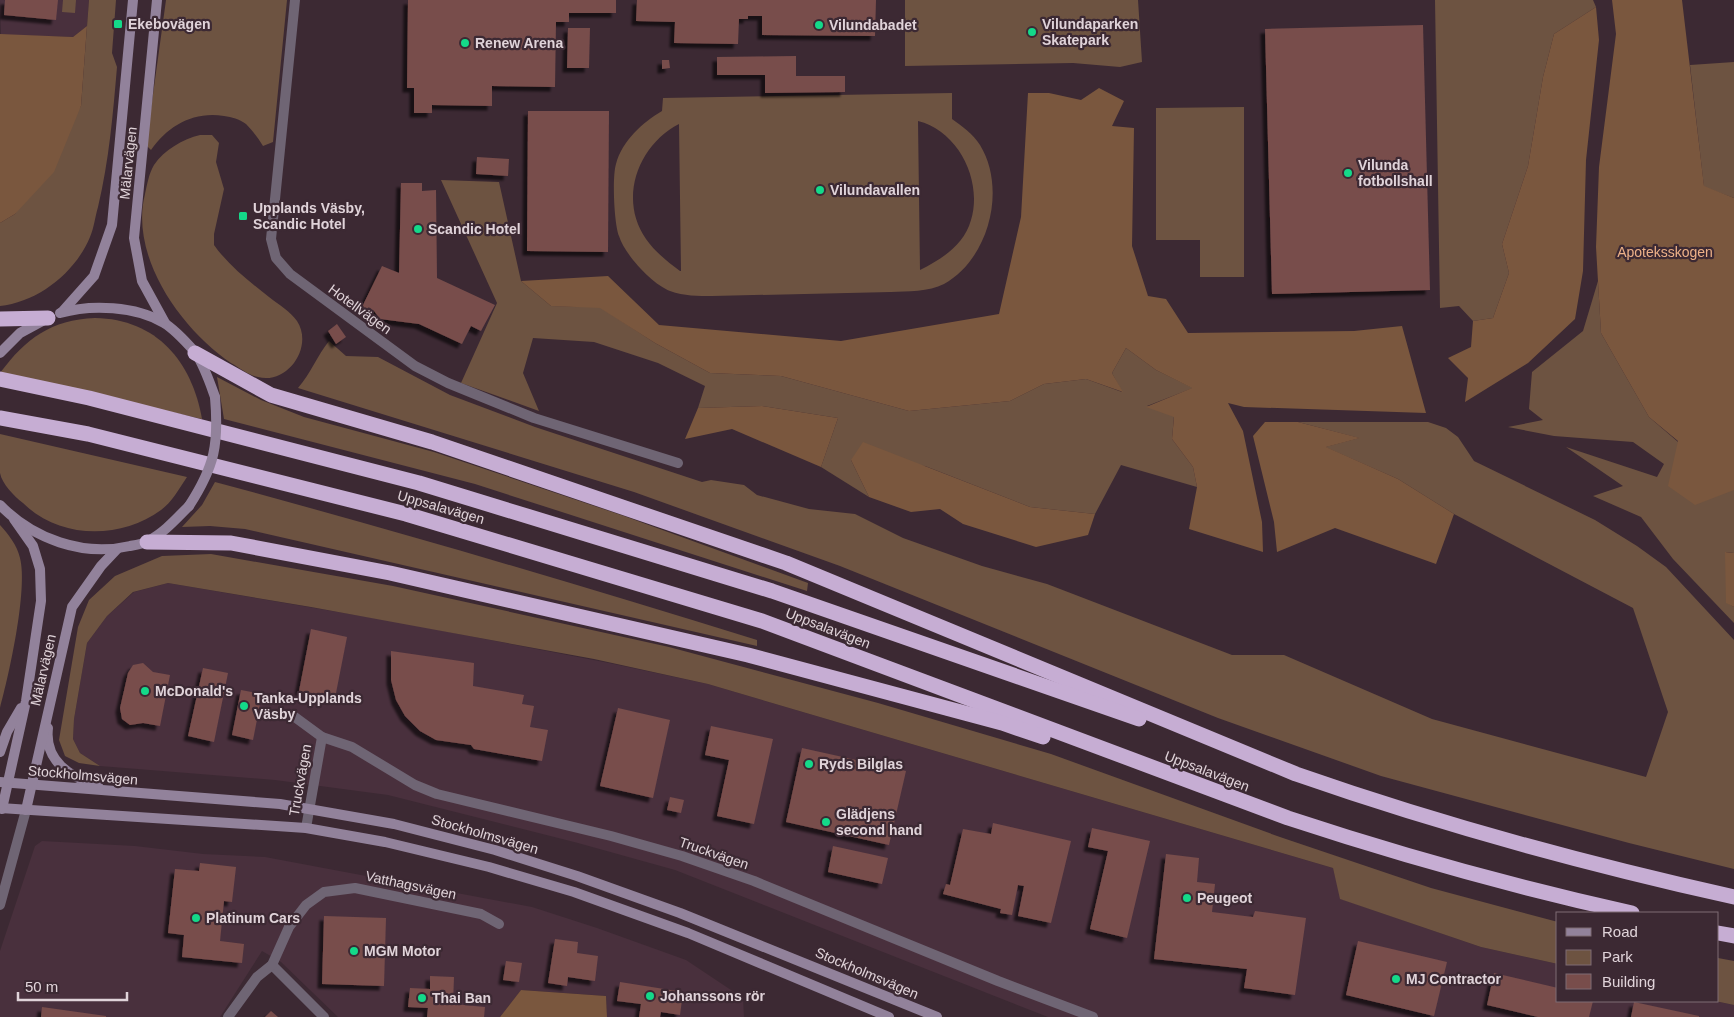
<svg xmlns="http://www.w3.org/2000/svg" width="1734" height="1017" font-family="Arial,sans-serif">
	<style>
		.built { fill: #49303d }
		.green { fill: #6d5341; fill-rule: evenodd }
		.forest { fill: #7a573e }
		.building { fill: #784d4b; filter: url(#shadow) }
		.lines { fill: none; stroke-linecap: round; stroke-linejoin: round }
		.minor { stroke: #6f6574; stroke-width: 10 }
		.tertiary { stroke: #6f6574; stroke-width: 10 }
		.secondary { stroke: #92829b; stroke-width: 10 }
		.motorway { stroke: #c6add3; stroke-width: 15 }
		.secondary-bridge { stroke: #92829b; stroke-width: 10 }
		.poi-dot { fill: #14d989; stroke: #3c2933; stroke-width: 2 }
		.labels { text-anchor: middle; dominant-baseline: central; stroke-width: 4.5; stroke-linejoin: round; paint-order: stroke }
		.poi-label { font-size: 14px; font-weight: bold; fill: #e0d3d9; stroke: #3c2933; text-anchor: start }
		.street-label { font-size: 14px; fill: #e0d3d9; stroke: #3c2933 }
		.park-label { font-size: 14px; fill: #edb188; stroke: #3c2933 }
	</style>
	<defs>
		<filter id="shadow"><feDropShadow dx="-4.5" dy="4.5" stdDeviation="1" flood-color="#0009"/></filter>
	</defs>
	<rect width="100%" height="100%" fill="#3c2933"/>
	<g class="built">
		<polygon points="0,0 89,0 87,26 73,37 1,35"/>
		<polygon points="168,583 397,622 609,663 708,684 1333,868 1341,899 1481,947 1558,964 1558,1001 1715,1001 1734,1005 1734,1017 1048,1017 675,870 578,843 388,795 275,780 100,766 80,753 73,739 74,719 87,643 107,616 134,592"/>
		<polygon points="42,841 135,846 203,854 265,857 532,907 597,928 686,960 743,998 744,1017 607,1017 606,996 521,990 500,1017 338,1017 281,962 262,951 220,1017 0,1017 0,951 35,846"/>
	</g>
	<g class="green">
		<polygon points="63,0 76,0 75,13 62,12"/>
		<path d="M 89,0 L 116,0 L 112,53 L 117,67 C 113,114 109,161 98,207 C 95,217 94,228 90,237 C 75,273 38,302 0,306 L 0,223 L 15,214 L 81,106 Z"/>
		<path d="M 166,0 L 287,0 L 273,142 L 263,146 C 258,138 252,130 246,124 C 239,119 232,117 224,116 C 193,111 168,126 151,150 L 146,145 Z"/>
		<polygon points="905,0 1138,0 1142,62 1120,67 1073,63 905,66"/>
		<polygon points="1435,0 1593,0 1596,7 1554,34 1543,77 1528,166 1502,244 1509,273 1493,318 1473,321 1459,306 1440,308"/>
		<polygon points="1734,62 1734,198 1704,187 1690,65"/>
		<path d="M 952,93 L 952,119 C 962,126 973,134 980,145 C 1007,189 989,259 944,284 C 929,292 907,291 891,292 L 712,296 C 698,296 684,296 670,291 C 652,284 625,255 619,236 C 614,223 612,177 616,164 C 622,141 643,122 662,111 L 663,98 ZM 918,121 C 958,131 983,180 971,220 C 964,245 942,259 920,270 ZM 679,124 L 681,271 L 680,271 C 668,262 655,252 646,239 C 618,199 638,145 679,124 Z"/>
		<polygon points="1244,107 1244,277 1200,277 1200,240 1156,240 1156,108"/>
		<path d="M 200,135 L 212,135 L 219,143 L 216,162 L 224,189 L 214,234 L 214,245 C 229,266 249,281 269,297 C 278,304 291,312 297,321 C 314,347 287,385 258,377 C 248,375 240,368 231,363 C 182,330 129,257 145,194 C 147,185 149,173 154,165 C 164,150 183,139 200,135 Z"/>
		<polygon points="441,180 499,182 521,281 551,306 600,307 655,343 710,373 781,376 909,411 1010,401 1044,384 1086,379 1122,392 1112,373 1126,348 1156,370 1193,388 1147,406 1174,416 1172,439 1193,467 1197,487 1121,465 1095,514 1030,507 925,466 851,460 869,497 821,467 838,418 762,406 698,408 705,386 658,363 594,342 533,338 523,373 539,411 461,383 497,303"/>
		<polygon points="1598,281 1601,333 1649,417 1734,490 1734,553 1726,552 1726,602 1734,607 1734,623 1673,559 1641,517 1593,496 1623,486 1566,447 1657,477 1664,464 1633,442 1554,436 1508,427 1543,420 1529,409 1532,372 1583,331"/>
		<path d="M 95,318 C 157,319 192,362 202,419 L 0,373 C 26,338 51,320 95,318 Z"/>
		<path d="M 329,341 L 346,356 L 378,357 L 450,395 L 535,427 L 702,482 L 711,480 L 744,485 L 757,495 L 809,509 L 855,514 L 903,538 L 982,566 L 1047,584 L 1232,655 L 1284,655 L 1432,719 L 1646,777 L 1668,712 L 1633,608 L 1454,514 L 1398,479 L 1325,447 L 1359,438 L 1298,422 L 1428,422 L 1446,428 L 1458,437 L 1474,461 L 1595,520 L 1637,546 L 1666,567 L 1734,640 L 1734,869 L 1629,843 L 1381,776 L 1218,718 L 840,566 L 634,492 L 298,388 C 311,373 317,356 329,341 Z"/>
		<polygon points="217,377 261,400 304,417 434,452 624,516 808,583 807,591 475,484 224,419"/>
		<path d="M 0,434 L 187,477 C 179,489 172,502 161,510 C 120,540 59,539 23,503 C 14,496 2,484 0,473 C 0,461 0,446 0,434 Z"/>
		<path d="M 215,482 C 397,531 577,584 757,640 L 757,646 L 245,529 L 210,526 L 182,527 L 202,505 Z"/>
		<path d="M 0,525 C 9,535 17,545 20,558 C 28,590 9,675 0,708 Z"/>
		<polygon points="211,554 393,586 669,647 878,703 1051,754 1280,837 1431,888 1558,922 1558,964 1481,947 1340,899 1333,868 708,684 594,659 311,607 168,583 133,592 107,616 87,643 74,719 73,739 80,753 100,766 79,763 65,756 59,740 78,627 89,600 115,576 162,556"/>
		<polygon points="1718,958 1734,961 1734,1005 1715,1001 1718,1001"/>
	</g>
	<g class="forest">
		<polygon points="1612,0 1682,0 1704,186 1734,198 1734,490 1695,505 1668,486 1678,441 1649,417 1601,333 1596,247 1599,167 1616,34"/>
		<polygon points="1596,7 1599,40 1586,160 1583,271 1575,319 1528,363 1465,402 1468,378 1448,358 1471,347 1473,321 1493,318 1509,273 1502,244 1528,166 1543,77 1554,34"/>
		<polygon points="87,26 81,106 54,172 15,214 0,223 0,34 73,37"/>
		<polygon points="1099,88 1124,101 1112,126 1134,128 1132,246 1148,296 1166,299 1188,333 1354,331 1402,326 1426,413 1244,407 1228,403 1243,431 1262,522 1263,552 1189,529 1197,487 1193,467 1172,439 1174,417 1146,407 1192,388 1156,370 1126,348 1112,373 1123,392 1086,379 1044,384 1010,401 909,411 781,376 710,373 655,343 600,308 551,306 521,281 608,276 659,325 841,341 999,314 1021,217 1028,93 1049,93 1081,100"/>
		<polygon points="762,406 838,418 821,467 732,429 685,439 698,408"/>
		<polygon points="1265,422 1298,422 1360,438 1326,447 1398,479 1454,514 1436,564 1335,528 1277,552 1274,522 1253,436"/>
		<polygon points="863,442 1030,507 1095,514 1088,535 1036,547 963,524 940,509 911,512 869,497 851,460"/>
		<polygon points="1725,552 1734,553 1734,607 1726,603"/>
		<polygon points="521,990 606,996 607,1017 500,1017"/>
	</g>
	<g class="building">
		<polygon points="5,0 58,0 56,20 4,15"/>
		<polygon points="408,0 616,0 616,13 569,13 569,22 556,22 555,87 492,86 492,106 432,105 432,113 414,113 414,88 407,88"/>
		<polygon points="637,0 876,0 875,36 762,35 762,16 748,16 748,19 739,19 738,44 674,43 675,22 636,21"/>
		<polygon points="1423,25 1430,290 1272,294 1265,29"/>
		<polygon points="568,28 590,28 589,68 567,68"/>
		<polygon points="796,56 796,76 845,76 845,92 765,93 765,75 717,75 717,57"/>
		<polygon points="662,60 669,60 670,68 662,69"/>
		<polygon points="528,111 609,111 608,252 527,251"/>
		<polygon points="477,157 509,159 508,176 476,174"/>
		<polygon points="401,183 422,183 422,191 436,190 437,278 495,305 481,331 471,326 462,344 419,324 380,319 374,311 362,307 382,266 399,273"/>
		<polygon points="337,324 346,337 336,344 328,331"/>
		<polygon points="311,629 347,637 335,698 299,691"/>
		<polygon points="391,651 474,663 473,686 524,695 522,704 534,706 530,727 548,730 542,761 474,749 471,745 436,740 420,731 405,716 396,700 391,680"/>
		<polygon points="143,663 153,672 170,675 160,726 143,723 130,725 122,719 120,708 128,673 133,665"/>
		<polygon points="203,668 228,673 214,742 188,736"/>
		<polygon points="241,690 262,694 253,740 232,735"/>
		<polygon points="618,708 670,720 653,798 600,786"/>
		<polygon points="711,726 773,739 754,824 717,816 729,760 705,755"/>
		<polygon points="802,748 906,771 889,845 786,822"/>
		<polygon points="670,797 684,800 681,813 667,810"/>
		<polygon points="993,823 1071,841 1051,923 1018,916 1024,886 1018,885 1012,915 1000,913 1001,909 943,894 946,884 950,885 963,829 991,834"/>
		<polygon points="1092,828 1150,841 1127,938 1090,929 1108,851 1088,847"/>
		<polygon points="833,846 888,858 882,884 828,872"/>
		<polygon points="1166,854 1199,858 1197,882 1215,884 1212,912 1253,917 1255,911 1306,918 1295,995 1244,988 1247,969 1154,959"/>
		<polygon points="200,863 236,867 232,902 224,901 220,941 244,944 242,963 182,957 184,935 168,933 175,869 199,871"/>
		<polygon points="324,916 386,918 384,986 322,984"/>
		<polygon points="555,939 578,942 577,953 598,956 595,981 568,977 567,986 548,983"/>
		<polygon points="1358,941 1447,962 1434,1016 1346,995"/>
		<polygon points="506,961 522,963 519,982 503,980"/>
		<polygon points="1494,973 1558,988 1558,1001 1593,1001 1589,1017 1538,1017 1487,1005"/>
		<polygon points="430,976 454,977 453,1004 485,1007 484,1017 427,1017 428,1008 408,1007 410,988 430,989"/>
		<polygon points="620,982 683,992 680,1015 661,1012 660,1017 639,1017 641,1004 617,1001"/>
		<polygon points="1634,1002 1699,1016 1699,1017 1631,1017"/>
		<polygon points="42,1007 106,1016 106,1017 41,1017"/>
		<polygon points="271,1011 278,1017 265,1017"/>
	</g>
	<g class="lines">
		<g class="minor">
			<polyline points="295,0 271,239 276,258 290,274 415,366 448,383 534,418 678,463"/>
			<polyline points="292,715 322,737 352,747 415,785 437,794 611,836 682,856 754,881 998,981 1093,1017"/>
			<polyline points="306,828 322,737"/>
			<polyline points="272,965 324,1017"/>
			<polyline points="228,1017 257,977 272,965 289,927 306,905 324,892 355,888 481,914 499,924"/>
		</g>
		<polyline class="tertiary" points="0,905 26,810"/>
		<g class="secondary">
			<polyline points="157,0 134,238 142,281 165,323"/>
			<polyline points="62,312 94,276 112,225 133,0"/>
			<path d="M 60,313 C 91,304 136,306 164,323 C 174,329 187,343 195,352 C 204,365 210,383 215,397"/>
			<polyline points="0,353 20,333 44,320"/>
			<path d="M 0,505 C 33,539 83,557 130,546 C 136,545 143,544 148,541 C 164,533 177,518 189,506"/>
			<path d="M 48,728 C 44,761 70,777 98,786"/>
			<polyline points="0,752 7,732 21,708"/>
			<polyline points="0,782 280,804 394,824 495,850 577,876 680,913 937,1017"/>
			<polyline points="0,808 306,828 385,842 489,867 574,892 688,933 889,1017"/>
			<polyline points="2,809 26,701 41,601 40,569 33,546 14,519"/>
			<polyline points="26,810 72,607 101,566 117,549"/>
		</g>
		<g class="motorway">
			<polyline points="0,319 48,318"/>
			<path d="M 195,353 L 271,395 L 432,442 L 786,563 L 1296,774 C 1439,824 1586,864 1734,897"/>
			<polyline points="0,379 89,398 419,483 772,591 1139,719"/>
			<path d="M 0,418 L 88,434 L 406,514 L 762,621 L 1288,818 C 1400,855 1515,887 1632,913"/>
			<polyline points="147,542 231,543 390,573 748,655 1002,723 1043,737"/>
			<polyline points="1718,933 1734,936"/>
		</g>
		<path class="secondary-bridge" d="M 189,506 C 215,466 219,444 215,397"/>
	</g>
	<g class="poi-dot">
		<rect x="113" y="19" width="10" height="10" rx="2.5"/>
		<circle cx="819" cy="25" r="5"/>
		<circle cx="1032" cy="32" r="5"/>
		<circle cx="465" cy="43" r="5"/>
		<circle cx="1348" cy="173" r="5"/>
		<circle cx="820" cy="190" r="5"/>
		<rect x="238" y="211" width="10" height="10" rx="2.5"/>
		<circle cx="418" cy="229" r="5"/>
		<circle cx="145" cy="691" r="5"/>
		<circle cx="244" cy="706" r="5"/>
		<circle cx="809" cy="764" r="5"/>
		<circle cx="826" cy="822" r="5"/>
		<circle cx="1187" cy="898" r="5"/>
		<circle cx="196" cy="918" r="5"/>
		<circle cx="354" cy="951" r="5"/>
		<circle cx="1396" cy="979" r="5"/>
		<circle cx="650" cy="996" r="5"/>
		<circle cx="422" cy="998" r="5"/>
	</g>
	<g class="labels">
		<g class="poi-label">
			<text x="128" y="24">Ekebovägen</text>
			<text x="1042" y="24">Vilundaparken<tspan x="1042" dy="16">Skatepark</tspan></text>
			<text x="829" y="25">Vilundabadet</text>
			<text x="475" y="43">Renew Arena</text>
			<text x="1358" y="165">Vilunda<tspan x="1358" dy="16">fotbollshall</tspan></text>
			<text x="830" y="190">Vilundavallen</text>
			<text x="253" y="208">Upplands Väsby,<tspan x="253" dy="16">Scandic Hotel</tspan></text>
			<text x="428" y="229">Scandic Hotel</text>
			<text x="155" y="691">McDonald's</text>
			<text x="254" y="698">Tanka-Upplands<tspan x="254" dy="16">Väsby</tspan></text>
			<text x="819" y="764">Ryds Bilglas</text>
			<text x="836" y="814">Glädjens<tspan x="836" dy="16">second hand</tspan></text>
			<text x="1197" y="898">Peugeot</text>
			<text x="206" y="918">Platinum Cars</text>
			<text x="364" y="951">MGM Motor</text>
			<text x="1406" y="979">MJ Contractor</text>
			<text x="660" y="996">Johanssons rör</text>
			<text x="432" y="998">Thai Ban</text>
		</g>
		<g class="street-label">
			<text transform="translate(128 163) rotate(-84)">Mälarvägen</text>
			<text transform="translate(360 309) rotate(36)">Hotellvägen</text>
			<text transform="translate(441 507) rotate(16)">Uppsalavägen</text>
			<text transform="translate(828 628) rotate(21)">Uppsalavägen</text>
			<text transform="translate(43 670) rotate(-77)">Mälarvägen</text>
			<text transform="translate(1207 771) rotate(21)">Uppsalavägen</text>
			<text transform="translate(83 775) rotate(5)">Stockholmsvägen</text>
			<text transform="translate(300 780) rotate(-80)">Truckvägen</text>
			<text transform="translate(485 834) rotate(16)">Stockholmsvägen</text>
			<text transform="translate(714 853) rotate(19)">Truckvägen</text>
			<text transform="translate(411 885) rotate(12)">Vatthagsvägen</text>
			<text transform="translate(867 973) rotate(23)">Stockholmsvägen</text>
		</g>
		<g class="park-label">
			<text x="1665" y="252">Apoteksskogen</text>
		</g>
	</g>
	<rect x="1556" y="912" width="162" height="90" fill="#3c2933" stroke="#7e6d75"/>
	<rect x="1566" y="928" width="25" height="8" fill="#92829b" stroke="#7e6d75"/>
	<text x="1602" y="937" font-size="15" fill="#e0d3d9">Road</text>
	<rect x="1566" y="950" width="25" height="15" fill="#6d5341" stroke="#7e6d75"/>
	<text x="1602" y="962" font-size="15" fill="#e0d3d9">Park</text>
	<rect x="1566" y="974" width="25" height="15" fill="#784d4b" stroke="#7e6d75"/>
	<text x="1602" y="987" font-size="15" fill="#e0d3d9">Building</text>
	<path d="M18 992v8h109v-8" fill="none" stroke="#e0d3d9" stroke-width="2.5"/>
	<text x="25" y="992" font-size="15" fill="#e0d3d9" stroke="#3c2933" stroke-width="4" paint-order="stroke">50 m</text>
</svg>
